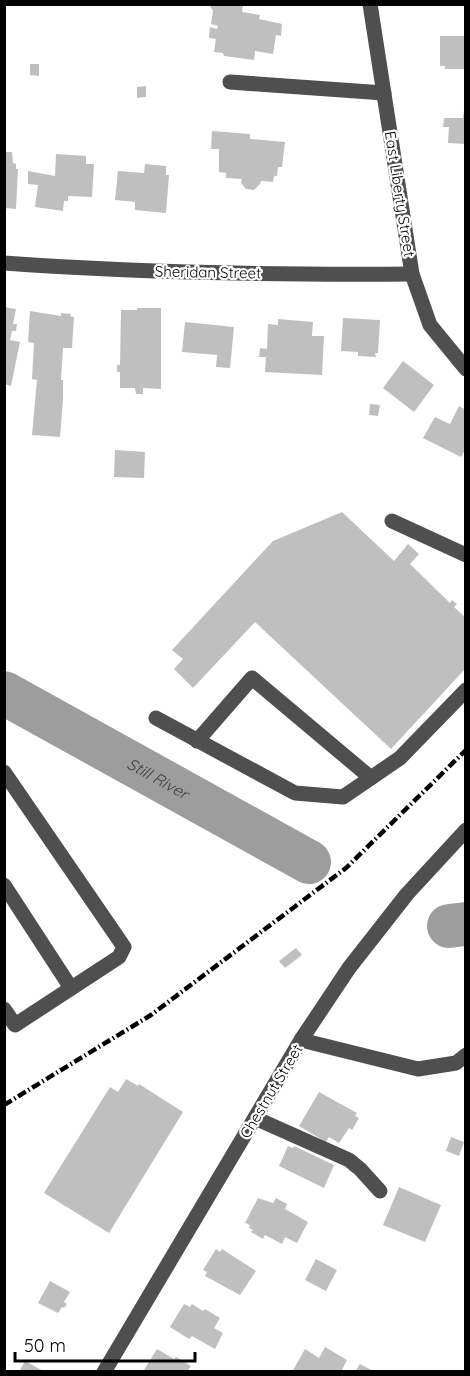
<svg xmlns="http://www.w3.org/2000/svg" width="470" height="1376" font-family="Quicksand,sans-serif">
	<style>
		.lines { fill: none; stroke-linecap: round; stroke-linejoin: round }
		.river { stroke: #9d9d9d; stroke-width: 44 }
		.building { fill: #bfbfbf }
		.minor { stroke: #4f4f4f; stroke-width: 15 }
		.rail { stroke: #000; stroke-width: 4.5; stroke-dasharray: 9 3 1.5 3; stroke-linecap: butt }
		.labels { text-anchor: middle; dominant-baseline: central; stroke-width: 4.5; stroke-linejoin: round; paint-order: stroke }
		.street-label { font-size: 15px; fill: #000; stroke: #fff }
		.water-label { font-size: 16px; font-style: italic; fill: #3e3e3e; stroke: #fff }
	</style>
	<rect width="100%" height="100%" fill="#fff"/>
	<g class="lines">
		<g class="river">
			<path id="s1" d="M 4,693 L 309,862"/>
			<polyline points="449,926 466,924"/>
		</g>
	</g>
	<g class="building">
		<polygon points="209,4 243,4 242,12 260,15 259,19 282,24 281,36 276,35 273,54 255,51 254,60 224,56 223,53 214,52 216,39 209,38 210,27 217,29 218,26 211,24 213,11"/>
		<polygon points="440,36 466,36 466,69 445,69 445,66 440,66"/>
		<polygon points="30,64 39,64 39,76 30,75"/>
		<polygon points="146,86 146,97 137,98 137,87"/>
		<polygon points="464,110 466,110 466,144 448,143 449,127 443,127 444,118 463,118"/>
		<polygon points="212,131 250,134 250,139 285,142 282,167 278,167 277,176 274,176 273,182 261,181 260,184 254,190 246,189 241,183 242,179 226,178 226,173 219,172 219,149 211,149"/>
		<polygon points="5,152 12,152 13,163 16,164 16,169 18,169 16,209 4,208"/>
		<polygon points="56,154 86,156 86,164 94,164 92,197 68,196 68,201 64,201 63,211 35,207 38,185 28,184 28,171 55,176"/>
		<polygon points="145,164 166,166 166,175 169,175 166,213 135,210 135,202 115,200 118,171 144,173"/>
		<polygon points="4,307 16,309 13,324 17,324 16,331 12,331 10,340 20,342 11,386 4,384"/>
		<polygon points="137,308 161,308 161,389 143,388 143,394 136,394 135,388 120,388 120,372 117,372 117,365 120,365 121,310 137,310"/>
		<polygon points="30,311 61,316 61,313 71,314 70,316 74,317 72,348 63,348 61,380 63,380 63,399 60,437 32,435 37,380 32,379 34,343 28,342"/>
		<polygon points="343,318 380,320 378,353 375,353 376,357 358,356 358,352 341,351"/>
		<polygon points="278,319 313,322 312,336 324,336 322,375 265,372 266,357 259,357 260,348 267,349 268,324 278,325"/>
		<polygon points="185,322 234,327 230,368 216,367 217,355 182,352"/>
		<polygon points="403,361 434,385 414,412 383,388"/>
		<polygon points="370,404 380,405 378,416 369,415"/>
		<polygon points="459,406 466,410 466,448 461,457 423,438 435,417 450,424"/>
		<polygon points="115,450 145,452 144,478 114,477"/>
		<polygon points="342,512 394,561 408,544 419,554 410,564 450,603 452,600 457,604 454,607 466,618 466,668 391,749 255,622 193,688 174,669 183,659 172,650 273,541"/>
		<polygon points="296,948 302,955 285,968 279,961"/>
		<polygon points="126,1079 138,1086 139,1084 183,1112 109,1233 44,1193 110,1087 118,1092"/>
		<polygon points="319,1092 357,1113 355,1116 359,1118 352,1130 349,1128 339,1143 329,1137 326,1142 299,1126"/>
		<polygon points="451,1137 464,1142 459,1156 446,1151"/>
		<polygon points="288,1146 293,1148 294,1146 334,1165 324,1188 279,1166"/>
		<polygon points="399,1187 441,1205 425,1242 383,1225"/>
		<polygon points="258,1198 273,1203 276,1198 287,1204 285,1209 308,1222 297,1243 285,1237 282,1244 265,1235 263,1239 251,1232 253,1230 249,1228 250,1225 245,1223"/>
		<polygon points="216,1249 220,1252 222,1249 256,1271 240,1295 205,1276 207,1272 203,1270"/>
		<polygon points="316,1259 337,1270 326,1291 305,1280"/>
		<polygon points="50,1281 70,1292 64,1302 67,1304 64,1308 62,1307 58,1313 38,1303"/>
		<polygon points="184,1304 190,1307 192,1304 203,1311 205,1309 220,1318 214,1328 223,1333 215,1349 192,1336 189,1339 170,1327"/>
		<polygon points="325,1347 347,1360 341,1372 292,1372 305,1349 319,1358"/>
		<polygon points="157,1349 174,1359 176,1357 191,1366 187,1372 146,1372 144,1370"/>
		<polygon points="25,1361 45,1372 19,1372"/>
		<polygon points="360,1364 375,1372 355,1372"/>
	</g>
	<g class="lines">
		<g class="minor">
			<polyline points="370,4 412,274 430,325 466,369"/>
			<polyline points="230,82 384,93"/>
			<path d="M 4,263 C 140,273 276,275 412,274"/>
			<polyline points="392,521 466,555"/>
			<polyline points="156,718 295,793 343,797 400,758 466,690"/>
			<polyline points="197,741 252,678 371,778"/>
			<polyline points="4,772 124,947 119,957 15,1025 4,1009"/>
			<polyline points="4,885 71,988"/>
			<polyline points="301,1040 418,1069 456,1063 466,1055"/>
			<polyline points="255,1118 349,1160 360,1169 380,1191"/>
			<polyline points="104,1372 301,1040 349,968 407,894 466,830"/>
		</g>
		<polyline class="rail" points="4,1105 151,1015 346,868 466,750"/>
	</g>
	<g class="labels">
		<g class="street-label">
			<text transform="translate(400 194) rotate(81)">East Liberty Street</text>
			<text transform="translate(208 272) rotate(1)">Sheridan Street</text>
			<text transform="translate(271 1091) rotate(-59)">Chestnut Street</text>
		</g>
		<g class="water-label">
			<text stroke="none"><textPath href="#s1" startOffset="176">Still River</textPath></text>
		</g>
	</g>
	<rect width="470" height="1376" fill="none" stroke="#000000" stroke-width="12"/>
	<path d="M15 1352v9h180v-9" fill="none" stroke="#000000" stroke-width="3"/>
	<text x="24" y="1352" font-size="18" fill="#000000" stroke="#ffffff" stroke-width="4.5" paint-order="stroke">50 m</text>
</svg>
